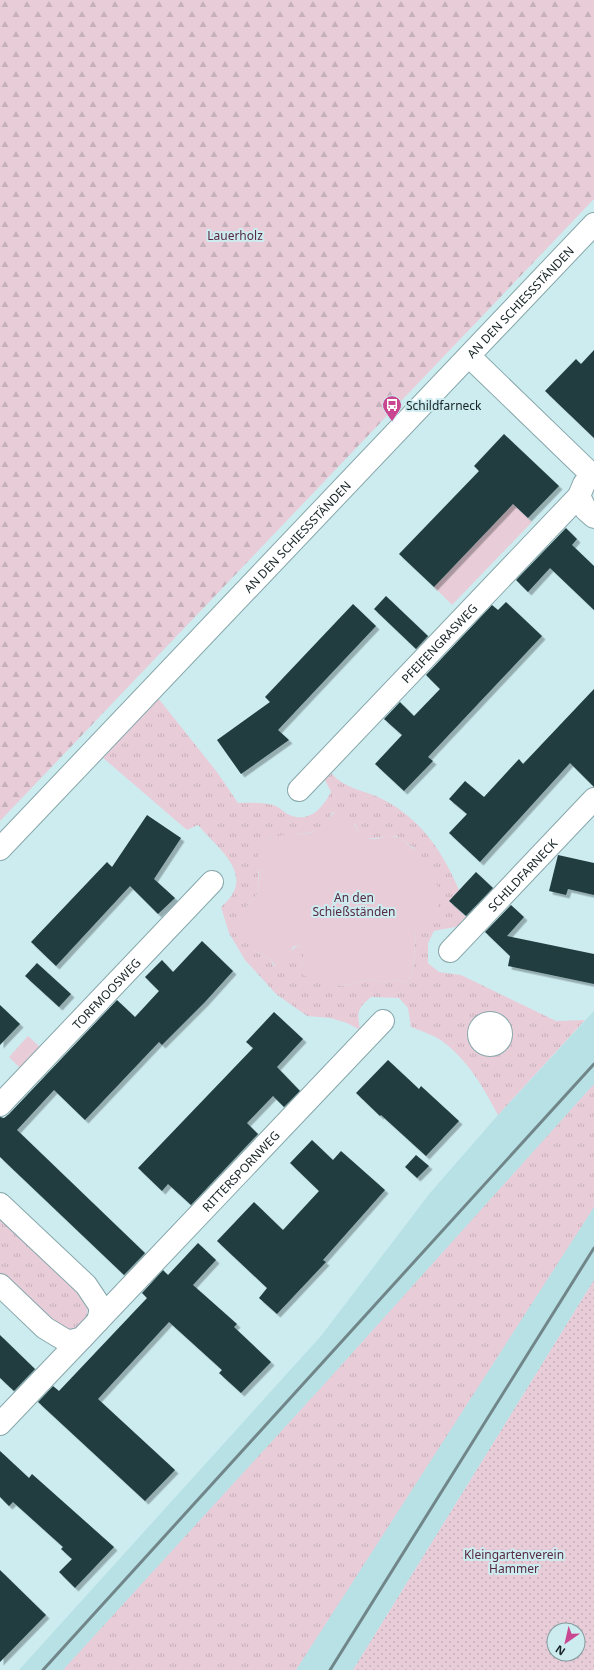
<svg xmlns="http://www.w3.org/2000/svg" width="594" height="1670" font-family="'Noto Sans',sans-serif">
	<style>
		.built { fill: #b8e1e6 }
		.grass { fill: url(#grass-tufts); fill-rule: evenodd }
		.forest { fill: url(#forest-firs) }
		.park { fill: #e8cdd9 }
		.garden { fill: url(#garden-dots); fill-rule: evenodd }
		.building { fill: #223d41; filter: url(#shadow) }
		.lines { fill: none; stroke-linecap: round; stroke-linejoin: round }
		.minor-casing { stroke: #88a7ab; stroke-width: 24 }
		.minor { stroke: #fff; stroke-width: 22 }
		.rail { stroke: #708689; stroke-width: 3 }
		.labels { text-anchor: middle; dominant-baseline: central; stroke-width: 4; stroke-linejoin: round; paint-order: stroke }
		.park-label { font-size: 12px; fill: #572941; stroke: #ccecf0 }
		.street-label { font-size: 12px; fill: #172325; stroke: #ccecf0 }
		.poi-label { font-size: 12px; fill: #172325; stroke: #ccecf0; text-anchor: start }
	</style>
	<defs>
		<pattern id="grass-tufts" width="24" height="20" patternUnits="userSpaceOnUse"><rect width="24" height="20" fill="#e8cdd9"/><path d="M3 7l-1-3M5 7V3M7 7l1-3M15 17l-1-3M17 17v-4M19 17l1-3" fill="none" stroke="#c6b0ba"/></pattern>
		<pattern id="forest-firs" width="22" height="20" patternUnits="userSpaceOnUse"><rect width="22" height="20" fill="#e8cdd9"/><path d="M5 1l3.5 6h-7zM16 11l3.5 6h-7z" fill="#c6b0ba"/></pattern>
		<pattern id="garden-dots" width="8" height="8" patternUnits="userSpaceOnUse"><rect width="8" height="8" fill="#e8cdd9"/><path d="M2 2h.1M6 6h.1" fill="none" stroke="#c6b0ba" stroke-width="1.8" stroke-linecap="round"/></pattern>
		<filter id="shadow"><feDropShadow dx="3.5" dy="3.5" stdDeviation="0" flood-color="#0004"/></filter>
	</defs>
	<rect width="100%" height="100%" fill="#ccecf0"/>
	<polygon class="built" points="594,1011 594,1280 353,1670 19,1670 321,1336 430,1193 498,1115"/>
	<g class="grass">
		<path d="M 158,698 L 217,772 L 238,803 C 249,803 262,802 273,805 C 280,807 285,814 292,816 C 311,822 323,807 331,792 L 324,778 L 330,772 C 344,788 359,789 378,797 C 419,816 442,850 459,890 L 449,901 L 467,918 L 460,926 L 434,931 L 428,943 L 428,963 L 439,972 L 461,975 L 556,1021 L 585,1020 L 498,1115 C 483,1087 468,1060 442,1041 C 433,1035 421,1031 411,1027 L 408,1008 L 399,998 L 371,997 C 357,1009 357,1012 360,1030 L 347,1023 L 330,1018 L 307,1016 L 276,994 L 245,960 L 229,933 L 221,907 C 258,876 219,850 198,825 L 187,830 L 102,757 ZM 333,812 L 355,824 L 360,834 L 366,839 L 396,836 L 414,848 L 426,926 L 416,931 L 413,970 L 410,979 L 403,983 L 397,980 L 380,982 L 371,979 L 342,986 L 300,967 C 304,961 305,956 303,948 L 299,945 C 292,948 282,960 274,966 L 271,960 L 255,951 L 244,910 L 257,894 L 259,885 L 258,872 L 269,838 L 308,833 L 320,829 ZM 490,1023 L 499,1029 L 500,1039 L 498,1042 L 493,1045 L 483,1043 L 479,1035 L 481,1027 Z"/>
		<polygon points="594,1084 594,1207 296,1670 63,1670 328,1380"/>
		<polygon points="0,1214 88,1303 87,1318 74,1331 68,1333 0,1276"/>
	</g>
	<polygon class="forest" points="0,0 594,0 594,199 0,821"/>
	<g class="park">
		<polygon points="513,504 532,522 452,605 434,587"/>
		<path d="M 340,810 C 343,812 347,814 350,817 C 355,823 358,835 366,838 C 375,842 387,834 396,837 C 399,837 404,841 406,843 C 428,857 448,891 435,917 C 431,924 423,928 416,931 L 413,970 L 410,979 L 403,983 L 397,980 L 380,982 L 371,979 L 342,986 L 318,982 L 299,973 L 300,967 L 303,962 L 303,948 L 299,945 L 293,947 L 282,967 L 277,968 L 271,960 L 255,951 L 247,942 L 242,931 L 242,921 L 244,910 L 257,894 L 259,885 L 258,852 C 262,830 293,837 309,833 C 324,829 327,814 340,810 Z"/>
		<polygon points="28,1036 41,1048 21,1069 9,1057"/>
	</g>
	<path class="garden" d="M 594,1280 L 594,1670 L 353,1670 ZM 554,1630 L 578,1630 L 578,1654 L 554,1654 Z"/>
	<g class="building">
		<polygon points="594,350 594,438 545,391 576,359 581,364"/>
		<polygon points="504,434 559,486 528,518 513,504 434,587 399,554 479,471 474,466"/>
		<polygon points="566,528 577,539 572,545 594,566 594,610 550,568 528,592 516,580"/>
		<polygon points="386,596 428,636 416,649 374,609"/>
		<polygon points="506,602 542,636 428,757 433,761 404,791 375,764 402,735 384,719 400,702 414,716 440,689 426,675 492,605 498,610"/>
		<polygon points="353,604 376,626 278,730 289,740 241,774 217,740 270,702 265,697"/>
		<polygon points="594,689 594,787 570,763 480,862 449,833 467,814 449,799 465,781 484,797 519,759 523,764"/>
		<polygon points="147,815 181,838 154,879 175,898 158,914 130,886 56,966 31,942 107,862 112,867"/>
		<polygon points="558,855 594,863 594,895 568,889 566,895 549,891"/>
		<polygon points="476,872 493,888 466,916 449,901"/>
		<polygon points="511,905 524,917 507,936 594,954 594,984 508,966 510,956 485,932"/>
		<polygon points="202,941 233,971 205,1002 162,1045 159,1042 85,1120 54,1090 17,1130 145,1253 124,1275 0,1157 0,1117 4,1118 9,1114 117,1000 135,1017 159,991 145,977 162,960 173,972"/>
		<polygon points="37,963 71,994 59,1007 25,976"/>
		<polygon points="0,1005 20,1024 0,1045"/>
		<polygon points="274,1012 303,1039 277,1067 300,1091 284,1107 273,1096 247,1123 258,1134 191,1205 168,1184 162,1191 138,1168 253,1048 246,1042"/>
		<polygon points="388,1060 419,1089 421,1086 459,1121 426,1156 381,1115 380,1116 356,1093"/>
		<polygon points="312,1140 333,1160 341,1151 385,1190 323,1260 326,1262 277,1314 259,1298 267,1288 217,1241 254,1202 283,1230 319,1191 290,1163"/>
		<polygon points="416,1155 429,1166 417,1178 405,1167"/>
		<polygon points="198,1243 216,1260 193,1285 237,1324 234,1327 271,1362 241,1393 219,1373 222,1370 169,1322 98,1399 175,1470 145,1501 38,1402 53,1386 59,1391 147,1298 142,1293 163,1270 168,1275"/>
		<polygon points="0,1335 35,1369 14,1391 0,1378"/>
		<polygon points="0,1451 29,1478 32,1474 114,1547 75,1588 59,1572 72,1559 61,1549 63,1547 13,1502 9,1506 0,1497"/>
		<polygon points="0,1570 46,1615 0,1662"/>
	</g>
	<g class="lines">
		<defs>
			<g id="minor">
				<polyline points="469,356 590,473"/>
				<polyline points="584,484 579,496 586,510 594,517"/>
				<path id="s1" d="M 299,790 L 579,496"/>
				<path id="s2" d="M 0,849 L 594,224"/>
				<path id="s3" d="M 450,951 L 594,799"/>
				<circle cx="490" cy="1034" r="11"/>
				<path id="s4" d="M 0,1105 L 212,882"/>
				<polyline points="0,1204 86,1285 100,1306 100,1313 98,1321 82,1338 71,1341 65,1340 45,1328 0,1285"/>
				<path id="s5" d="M 98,1321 L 383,1021"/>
				<polyline points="0,1424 82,1338"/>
			</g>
		</defs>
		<use href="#minor" class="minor-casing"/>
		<use href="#minor" class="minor"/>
		<g class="rail">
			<polyline points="43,1670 594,1064"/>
			<polyline points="330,1670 594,1248"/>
		</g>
	</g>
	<defs>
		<symbol id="bus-pin" viewBox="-11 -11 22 30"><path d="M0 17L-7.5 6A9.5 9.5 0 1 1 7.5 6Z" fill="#c94790" stroke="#ccecf0"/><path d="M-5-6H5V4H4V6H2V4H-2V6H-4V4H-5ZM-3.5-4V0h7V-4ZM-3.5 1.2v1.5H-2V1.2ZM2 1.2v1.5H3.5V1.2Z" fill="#fff"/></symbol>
	</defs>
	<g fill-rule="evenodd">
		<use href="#bus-pin" x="381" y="394" width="22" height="30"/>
	</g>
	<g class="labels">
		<g class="park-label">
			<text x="235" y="235">Lauerholz</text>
			<text x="354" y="897">An den<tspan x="354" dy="14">Schießständen</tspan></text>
			<text x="514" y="1554">Kleingartenverein<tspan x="514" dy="14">Hammer</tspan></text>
		</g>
		<g class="street-label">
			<text stroke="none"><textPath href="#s2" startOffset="755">AN DEN SCHIESSSTÄNDEN</textPath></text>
			<text stroke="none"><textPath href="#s2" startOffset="431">AN DEN SCHIESSSTÄNDEN</textPath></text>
			<text stroke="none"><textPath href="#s1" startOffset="203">PFEIFENGRASWEG</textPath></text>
			<text stroke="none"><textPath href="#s3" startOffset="105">SCHILDFARNECK</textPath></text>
			<text stroke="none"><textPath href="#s4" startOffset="154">TORFMOOSWEG</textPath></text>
			<text stroke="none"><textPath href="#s5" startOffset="207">RITTERSPORNWEG</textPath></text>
		</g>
		<g class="poi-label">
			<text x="406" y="405">Schildfarneck</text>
		</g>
	</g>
	<g transform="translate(566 1642) rotate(214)"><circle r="19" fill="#ccecf0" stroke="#849c9f"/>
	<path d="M0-3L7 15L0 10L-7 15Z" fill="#c94790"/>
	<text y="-6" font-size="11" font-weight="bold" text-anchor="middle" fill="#172325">N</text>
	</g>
</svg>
